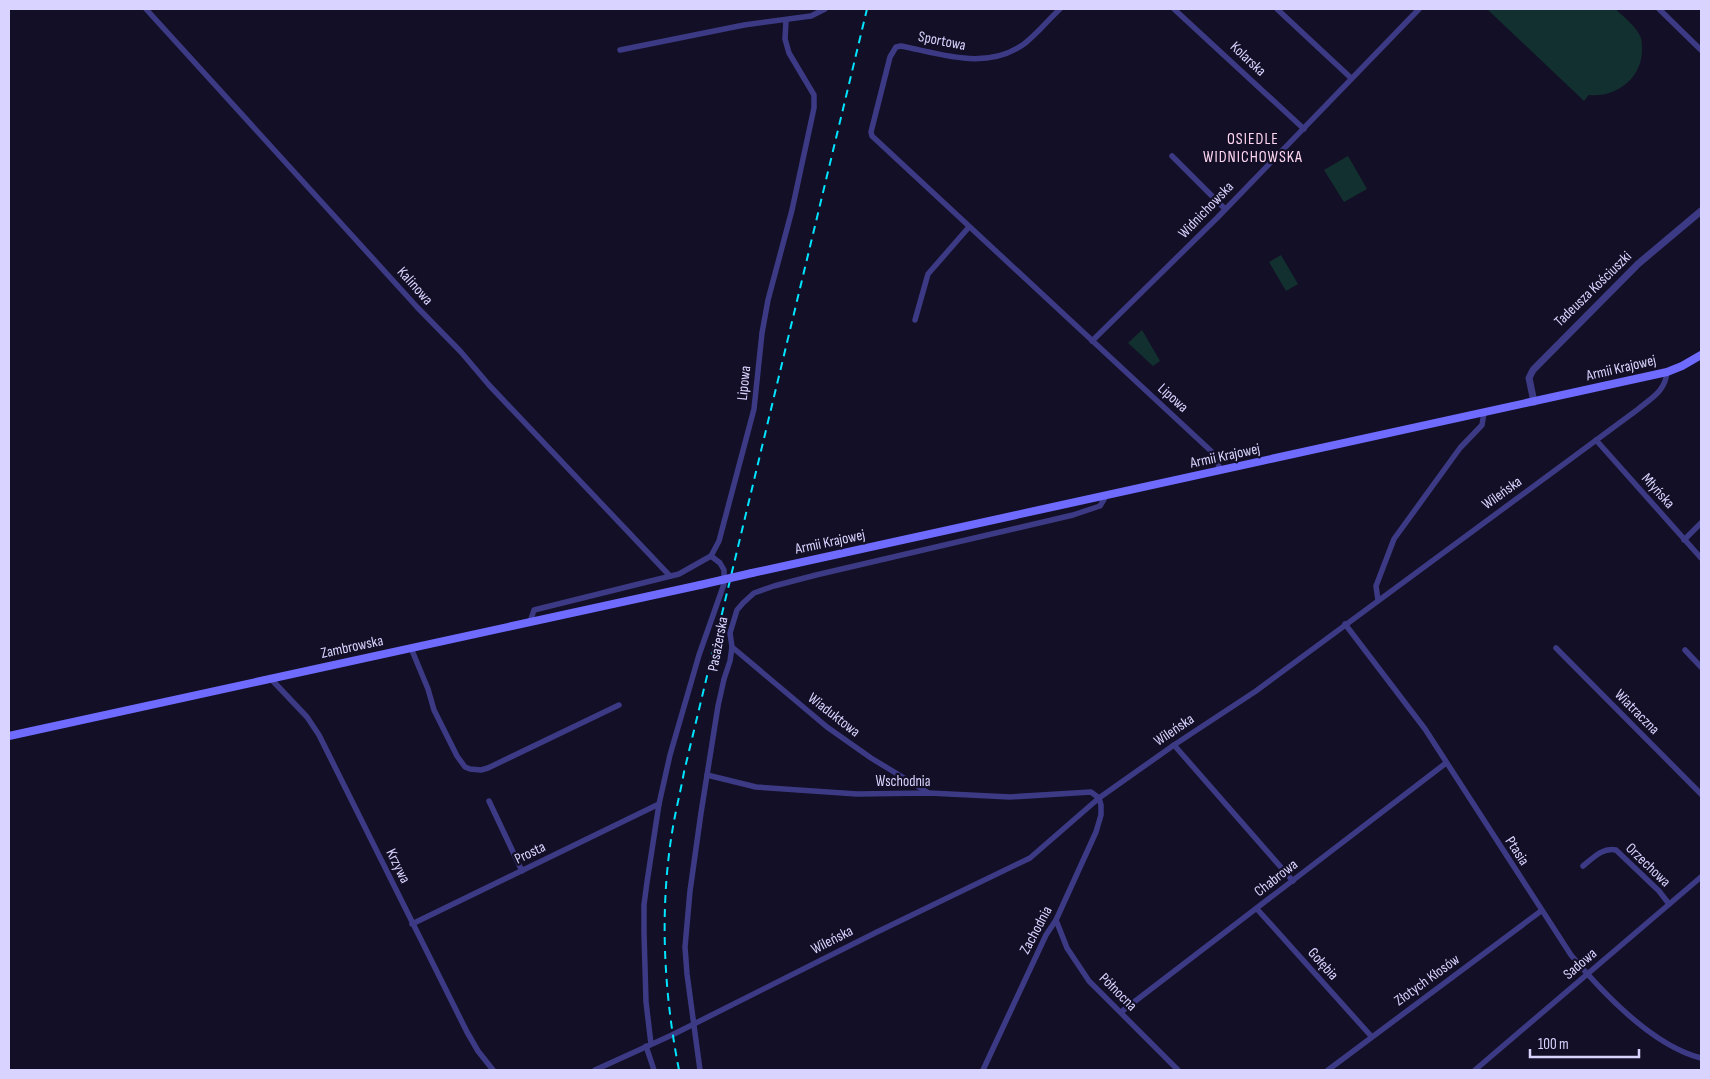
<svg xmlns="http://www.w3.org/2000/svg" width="1710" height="1079" font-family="'Sofia Sans Condensed',sans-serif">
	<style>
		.green { fill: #12302f }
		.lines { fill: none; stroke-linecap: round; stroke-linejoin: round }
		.minor { stroke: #3d3a85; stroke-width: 5.5 }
		.tertiary { stroke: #3d3a85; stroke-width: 7 }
		.secondary { stroke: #6f6bff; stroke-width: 8 }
		.rail { stroke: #00e5ff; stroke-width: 2; stroke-dasharray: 8 6; stroke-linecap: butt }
		.secondary-bridge { stroke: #6f6bff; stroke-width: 8 }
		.labels { text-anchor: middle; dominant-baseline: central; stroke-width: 4.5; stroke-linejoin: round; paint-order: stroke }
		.street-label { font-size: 15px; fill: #d9d4ff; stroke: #130f26 }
		.neighbourhood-label { font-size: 16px; letter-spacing: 1px; fill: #ffd6f0; stroke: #130f26 }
	</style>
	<rect width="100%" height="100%" fill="#130f26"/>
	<g class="green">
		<path d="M 1487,9 L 1615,9 C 1624,17 1637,27 1641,38 C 1642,42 1642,47 1642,50 C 1642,79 1615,98 1589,95 L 1584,101 Z"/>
		<polygon points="1348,156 1367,189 1344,202 1324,170"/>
		<polygon points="1281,255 1298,284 1286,291 1269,262"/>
		<polygon points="1142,330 1160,361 1153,366 1128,343"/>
	</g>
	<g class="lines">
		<g class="minor">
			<polyline points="146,9 417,307 461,352 489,385 670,576"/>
			<path d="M 1060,9 C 1048,20 1037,34 1024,44 C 986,71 942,54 901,46 L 896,47 L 890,57 L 871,132 L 872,136 L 1211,451 L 1217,460 L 1220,471"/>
			<polyline points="1174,9 1304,129"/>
			<polyline points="1277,9 1351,78"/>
			<polyline points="1659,9 1701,50"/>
			<polyline points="620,50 744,25 811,16 825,9"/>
			<polyline points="1172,156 1225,209"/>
			<polyline points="915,320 928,274 969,227"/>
			<polyline points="1092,341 1217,218 1419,9"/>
			<polyline points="1596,440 1701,558"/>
			<polyline points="1684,540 1701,523"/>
			<polyline points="1378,600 1376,586 1394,539 1460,448 1482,425 1484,413"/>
			<polyline points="530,622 534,610 679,574 711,556 719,541 754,409 762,333 768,300 792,210 814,108 814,95 789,53 785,39 786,20"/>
			<path d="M 1345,624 L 1425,729 L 1571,955 C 1602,992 1653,1046 1701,1058"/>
			<polyline points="732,647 827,727 871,758 927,792"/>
			<polyline points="411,648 428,689 434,710 457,756 465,767 470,769 481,770 488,768 619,705"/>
			<polyline points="1556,648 1701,794"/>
			<polyline points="1685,650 1701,667"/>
			<polyline points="271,679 307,717 319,735 467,1032 478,1051 493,1070"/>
			<polyline points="1174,745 1293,881"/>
			<polyline points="707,775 756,787 857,794 929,793 1010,797 1091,792 1099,798"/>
			<polyline points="489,801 522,871"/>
			<path d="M 1583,866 C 1593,858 1603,847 1616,850 L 1659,891 L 1669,904"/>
			<polyline points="1257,909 1371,1036"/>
			<polyline points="1056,920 1067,948 1089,981 1178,1070"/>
			<polyline points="412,924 659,804"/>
			<polyline points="1121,1012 1446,763"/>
			<polyline points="651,1044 646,1002 644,933 644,905 647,882 659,804 670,755 699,655 724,584 724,570 720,563 711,556"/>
			<polyline points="646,1046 654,1070"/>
			<path d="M 595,1070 L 672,1035 L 877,932 L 1030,858 L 1099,798 L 1174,745 L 1256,691 L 1637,410 C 1651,398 1665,392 1667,372"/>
			<polyline points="700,1070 687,974 685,947 690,891 701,813 718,706 724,679 730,661 732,647 730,633 737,610 743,603 754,593 774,586 816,575 1073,515 1100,506 1106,496"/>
			<polyline points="983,1070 1046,935 1056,920 1096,832 1101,815 1101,805 1099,798"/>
			<polyline points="1328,1070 1541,911"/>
			<polyline points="1475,1070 1701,877"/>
		</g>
		<polyline class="tertiary" points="1534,402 1529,378 1533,370 1638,264 1701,211"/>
		<g class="secondary">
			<polyline points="752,573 1667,372 1682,366 1701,355"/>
			<polyline points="9,736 700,585"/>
		</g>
		<path class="rail" d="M 679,1070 C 663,989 659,903 674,821 C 677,805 681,789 684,772 L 867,9"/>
		<polyline class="secondary-bridge" points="700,585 752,573"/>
	</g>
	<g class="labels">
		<g class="street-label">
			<text transform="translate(942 41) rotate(11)">Sportowa</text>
			<text transform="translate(1248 59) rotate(43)">Kolarska</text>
			<text transform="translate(1206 210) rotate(-46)">Widnichowska</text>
			<text transform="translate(415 286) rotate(48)">Kalinowa</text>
			<text transform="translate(1593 289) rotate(-44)">Tadeusza Kościuszki</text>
			<text transform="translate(1621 368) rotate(-13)">Armii Krajowej</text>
			<text transform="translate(744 383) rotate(-84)">Lipowa</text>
			<text transform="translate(1173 398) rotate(42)">Lipowa</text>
			<text transform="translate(1225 456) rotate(-12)">Armii Krajowej</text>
			<text transform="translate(1658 491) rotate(48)">Młyńska</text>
			<text transform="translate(1502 493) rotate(-36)">Wileńska</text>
			<text transform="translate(830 542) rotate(-12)">Armii Krajowej</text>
			<text transform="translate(718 644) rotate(-79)">Pasażerska</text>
			<text transform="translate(352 647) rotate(-12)">Zambrowska</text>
			<text transform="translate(1637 712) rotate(45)">Wiatraczna</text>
			<text transform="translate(834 715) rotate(38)">Wiaduktowa</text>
			<text transform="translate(1174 730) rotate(-34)">Wileńska</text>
			<text x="903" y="781">Wschodnia</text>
			<text transform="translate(1517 851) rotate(57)">Ptasia</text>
			<text transform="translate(530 853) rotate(-26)">Prosta</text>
			<text transform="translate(1648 865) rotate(44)">Orzechowa</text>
			<text transform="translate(398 866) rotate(64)">Krzywa</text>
			<text transform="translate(1276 878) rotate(-38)">Chabrowa</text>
			<text transform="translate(1036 930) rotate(-62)">Zachodnia</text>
			<text transform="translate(832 940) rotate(-27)">Wileńska</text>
			<text transform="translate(1323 964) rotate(48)">Gołębia</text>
			<text transform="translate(1580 964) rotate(-41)">Sadowa</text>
			<text transform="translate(1427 980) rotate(-36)">Złotych Kłosów</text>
			<text transform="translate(1118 992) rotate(45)">Północna</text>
		</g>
		<g class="neighbourhood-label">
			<text x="1253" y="139">OSIEDLE<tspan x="1253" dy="18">WIDNICHOWSKA</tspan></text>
		</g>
	</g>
	<rect width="1710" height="1079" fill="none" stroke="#d9d4ff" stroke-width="20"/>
	<path d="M1530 1049v8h109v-8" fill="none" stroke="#d9d4ff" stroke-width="2.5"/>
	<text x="1538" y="1049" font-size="15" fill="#d9d4ff" stroke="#130f26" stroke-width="4" paint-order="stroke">100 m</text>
</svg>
